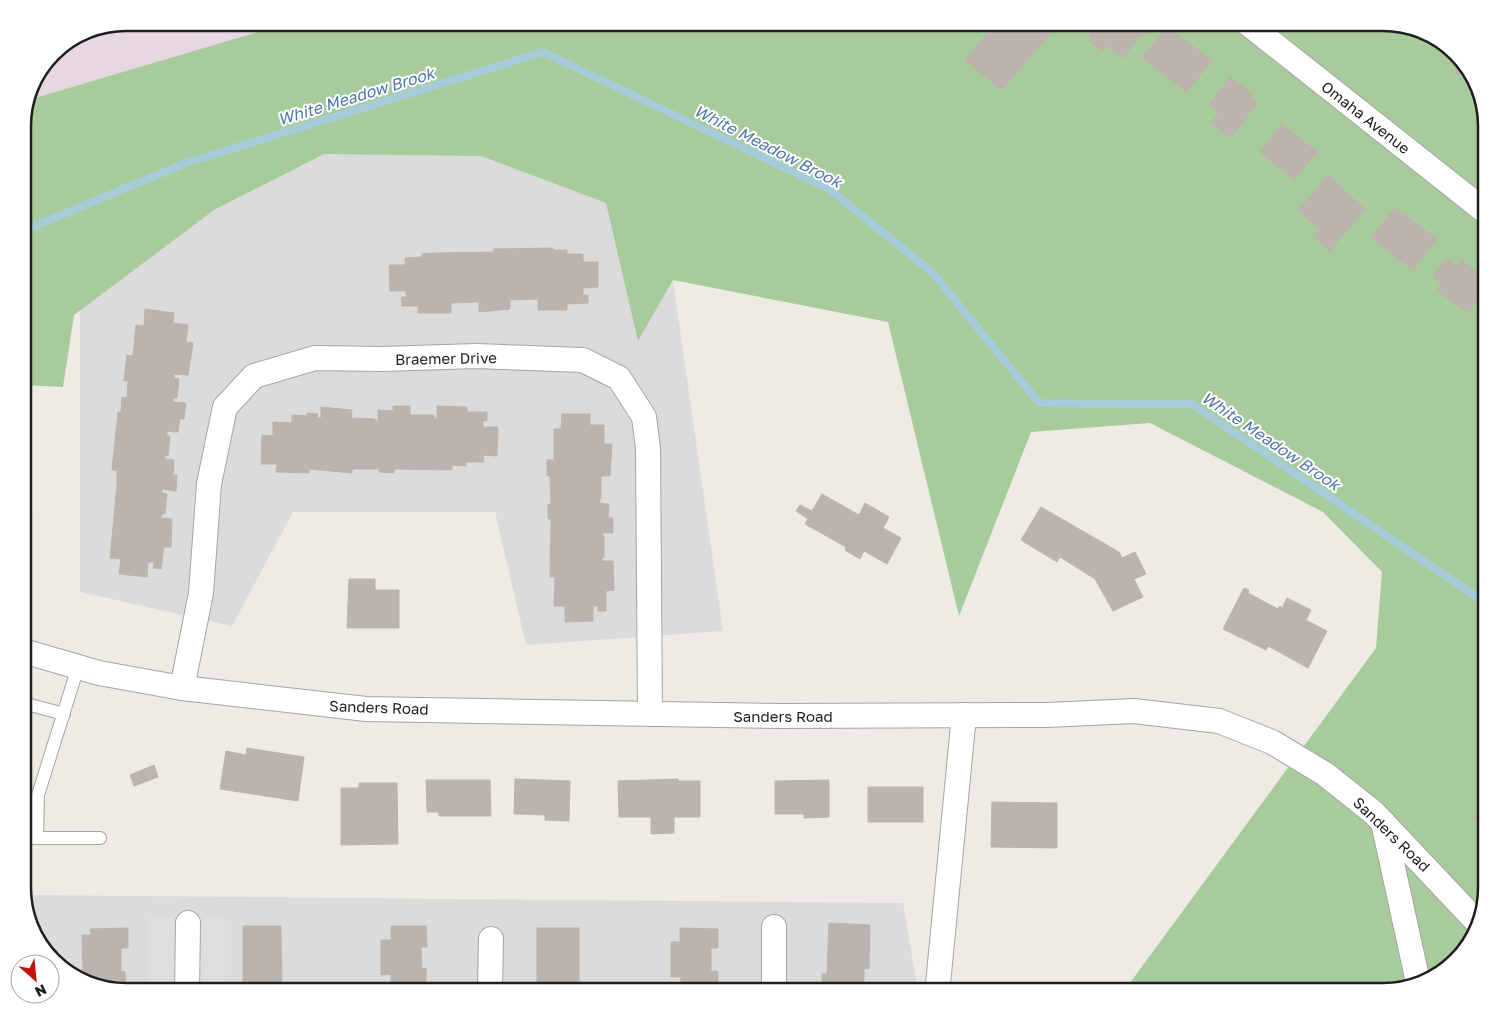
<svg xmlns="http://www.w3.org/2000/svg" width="1509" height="1014" font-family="'Golos Text',sans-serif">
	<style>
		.residential { fill: #dcdbdb }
		.industrial { fill: #e7d7e3 }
		.forest { fill: #a8cb9b }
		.parking { fill: #dedede }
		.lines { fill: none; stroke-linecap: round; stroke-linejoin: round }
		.stream { stroke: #a7ccd9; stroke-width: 8 }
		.building { fill: #bbb4ae; stroke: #bfb3a8 }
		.service-casing { stroke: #a5a5a5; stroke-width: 14 }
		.minor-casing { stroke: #a5a5a5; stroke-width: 26 }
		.service { stroke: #fff; stroke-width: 12 }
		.minor { stroke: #fff; stroke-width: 24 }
		.labels { text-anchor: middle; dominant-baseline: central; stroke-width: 4; stroke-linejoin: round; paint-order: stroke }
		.street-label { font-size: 15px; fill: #1e1e1e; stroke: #fff }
		.water-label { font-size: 16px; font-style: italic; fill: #5078a8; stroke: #fff }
		.rim { fill: none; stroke: #1e1e1e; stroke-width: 2.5 }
	</style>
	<rect width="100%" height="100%" fill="#eeebe4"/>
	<g class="residential">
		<polygon points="533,107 665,225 723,631 526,645 495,512 293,512 232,626 80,592 80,260 248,166"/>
		<polygon points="23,895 903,903 918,991 126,991 68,974 36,939"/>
	</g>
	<polygon class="industrial" points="126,23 126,22 288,23 28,100 33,81 53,53 87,30"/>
	<polygon class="forest" points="1383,22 1441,40 1476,80 1486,126 1486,888 1469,946 1434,978 1383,991 1124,991 1376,648 1382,572 1323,512 1150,423 1031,432 959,616 888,322 673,280 638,341 606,203 481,156 324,154 214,210 74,315 63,387 23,385 23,120 28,100 288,23"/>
	<polygon class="parking" points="149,917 225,918 225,991 149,991"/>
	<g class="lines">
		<polyline class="stream" points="23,231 186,163 543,52 829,189 932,272 1039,403 1192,404 1486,603"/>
	</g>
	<g class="building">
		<polygon points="996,22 1063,23 1055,33 1052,31 1002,90 965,60"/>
		<polygon points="1077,22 1157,22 1147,35 1144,32 1123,58 1107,45 1102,51 1088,40 1092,35"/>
		<polygon points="1167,27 1212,60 1187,92 1142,58"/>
		<polygon points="1452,53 1469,73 1456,75"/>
		<polygon points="1230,77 1252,93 1250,96 1258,102 1231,138 1211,123 1219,112 1209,105"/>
		<polygon points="1282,124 1317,152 1294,180 1260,152"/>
		<polygon points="1328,175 1365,209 1330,251 1314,237 1320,229 1298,211"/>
		<polygon points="1394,209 1404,216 1405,215 1437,239 1413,270 1371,238"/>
		<polygon points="553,248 553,250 567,250 567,254 583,254 583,262 598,262 598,287 583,288 583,295 588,295 588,303 567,304 567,310 538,310 538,299 510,300 510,309 479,312 479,302 451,303 451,313 418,313 418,306 402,306 401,297 406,297 406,291 390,291 389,265 405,265 405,258 422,257 422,254 436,253 494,252 494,249"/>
		<polygon points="1446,258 1457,266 1461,260 1486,278 1486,287 1468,313 1437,291 1442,284 1432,277"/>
		<polygon points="145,309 174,313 173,323 188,325 186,342 193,343 188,375 174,374 174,378 179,379 177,398 173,398 173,402 186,403 184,419 180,418 178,432 167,431 167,436 170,436 168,456 165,455 165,459 174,460 173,475 177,475 176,491 162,489 162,493 167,494 165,514 162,514 161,518 172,519 171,547 164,547 161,569 153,568 154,562 148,562 147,577 119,574 121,559 110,558 117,485 117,470 112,470 118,412 121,412 122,397 127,398 128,381 124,381 127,355 133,356 136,325 144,326"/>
		<polygon points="1486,313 1486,325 1481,320"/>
		<polygon points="393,406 410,406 410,415 434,415 434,418 437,419 437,406 467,407 467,412 487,412 487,421 483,421 483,427 498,427 497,456 483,455 484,462 466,462 466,466 452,465 452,470 394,469 394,473 379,472 379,469 352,469 352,473 309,469 309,473 276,472 277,464 261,464 262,435 273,436 273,422 292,423 292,415 307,416 307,413 318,414 317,418 321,418 321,407 352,410 351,418 375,419 375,421 378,421 378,410 393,411"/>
		<polygon points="562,414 590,414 590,425 604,425 604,444 612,444 610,476 601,476 601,499 599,499 600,503 609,504 608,518 613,518 613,533 602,533 604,537 604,558 602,557 602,561 613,561 614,590 606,591 606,611 598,611 598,606 593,606 593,621 565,622 565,606 554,606 555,577 550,577 551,519 548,519 548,504 551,504 550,476 547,476 547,460 554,460 554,429 561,429"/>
		<polygon points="822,494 859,515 865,503 889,517 883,528 901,538 887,564 864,551 860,559 845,550 846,547 805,524 808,519 796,511 800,505 812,511"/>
		<polygon points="1041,507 1119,552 1122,558 1135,552 1146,574 1134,579 1143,597 1113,611 1095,579 1060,557 1057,562 1021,540"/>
		<polygon points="349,579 375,579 375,590 399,590 399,628 347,628"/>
		<polygon points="1244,588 1249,590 1248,593 1278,609 1280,606 1282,608 1287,598 1311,610 1306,620 1327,631 1308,668 1268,646 1266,650 1223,629"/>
		<polygon points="247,748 304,757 298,801 220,789 226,751 246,755"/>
		<polygon points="154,765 158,777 134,786 130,775"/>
		<polygon points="515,779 570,781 569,821 545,820 545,815 514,814"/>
		<polygon points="678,779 678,781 700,781 700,817 674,817 674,833 651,834 651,817 619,817 618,781"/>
		<polygon points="426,780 490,780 491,816 439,816 439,812 427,812"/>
		<polygon points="829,780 829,817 804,818 804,814 775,814 775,781"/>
		<polygon points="359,783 397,783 398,844 341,845 341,788 359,788"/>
		<rect x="868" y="787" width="55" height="35"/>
		<polygon points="992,802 1057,803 1057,848 991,847"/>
		<polygon points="1486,805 1486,832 1473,818"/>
		<polygon points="829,923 870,925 869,969 864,968 864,983 876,984 875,991 822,990 822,974 827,974"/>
		<polygon points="243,926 281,926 282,991 243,991"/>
		<polygon points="391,926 426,926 427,947 421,947 422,969 426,968 426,991 391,991 391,974 381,975 381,940 391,940"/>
		<polygon points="128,928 128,948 121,948 121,971 125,972 126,991 91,981 91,976 83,976 82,935 91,935 90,929"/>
		<rect x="537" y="928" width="42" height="63"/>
		<polygon points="680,928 718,929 718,948 711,948 711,971 718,971 718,991 680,991 681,977 671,977 671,942 680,942"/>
	</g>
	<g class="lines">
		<defs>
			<g id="service">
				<polyline points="78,667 38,795 37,838 100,838"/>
				<polyline points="23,703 64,714"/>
				<polyline points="23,838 37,838"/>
			</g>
			<g id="minor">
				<polyline points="1246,22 1486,212"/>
				<polyline points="23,651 99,673 182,688 366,709 780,716 1047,715 1134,711 1219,721 1272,742 1325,774 1374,813 1476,921"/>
				<polyline points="182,688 201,593 209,484 225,407 254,376 315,358 382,359 476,356 583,360 619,378 644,417 648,448 650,714"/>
				<polyline points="1383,822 1418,982"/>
				<polyline points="938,984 964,715"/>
				<polyline points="187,991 188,923"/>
				<polyline points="490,991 491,939"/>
				<polyline points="774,991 774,927"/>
			</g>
		</defs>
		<use href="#service" class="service-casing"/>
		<use href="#minor" class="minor-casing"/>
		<use href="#service" class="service"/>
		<use href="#minor" class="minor"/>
	</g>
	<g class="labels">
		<g class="street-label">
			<text transform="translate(1366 117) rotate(38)">Omaha Avenue</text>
			<text transform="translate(446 358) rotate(-1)">Braemer Drive</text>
			<text transform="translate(379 707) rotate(2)">Sanders Road</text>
			<text x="783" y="716">Sanders Road</text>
			<text transform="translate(1392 834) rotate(44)">Sanders Road</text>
		</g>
		<g class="water-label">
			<text transform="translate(356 96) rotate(-17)">White Meadow Brook</text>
			<text transform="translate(768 146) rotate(27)">White Meadow Brook</text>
			<text transform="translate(1271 441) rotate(34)">White Meadow Brook</text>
		</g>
	</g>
	<path d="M0 0H1509V1014H0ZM126 31H1383A95 95 0 0 1 1478 126V888A95 95 0 0 1 1383 983H126A95 95 0 0 1 31 888V126A95 95 0 0 1 126 31Z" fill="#fff" fill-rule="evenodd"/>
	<path class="rim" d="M126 31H1383A95 95 0 0 1 1478 126V888A95 95 0 0 1 1383 983H126A95 95 0 0 1 31 888V126A95 95 0 0 1 126 31Z"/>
	<g transform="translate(35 979) rotate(153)"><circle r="24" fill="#ffffff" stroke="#a5a5a5"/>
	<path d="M0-4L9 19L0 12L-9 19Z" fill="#c0130c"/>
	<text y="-8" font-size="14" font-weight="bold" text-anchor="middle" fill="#1e1e1e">N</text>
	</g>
</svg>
